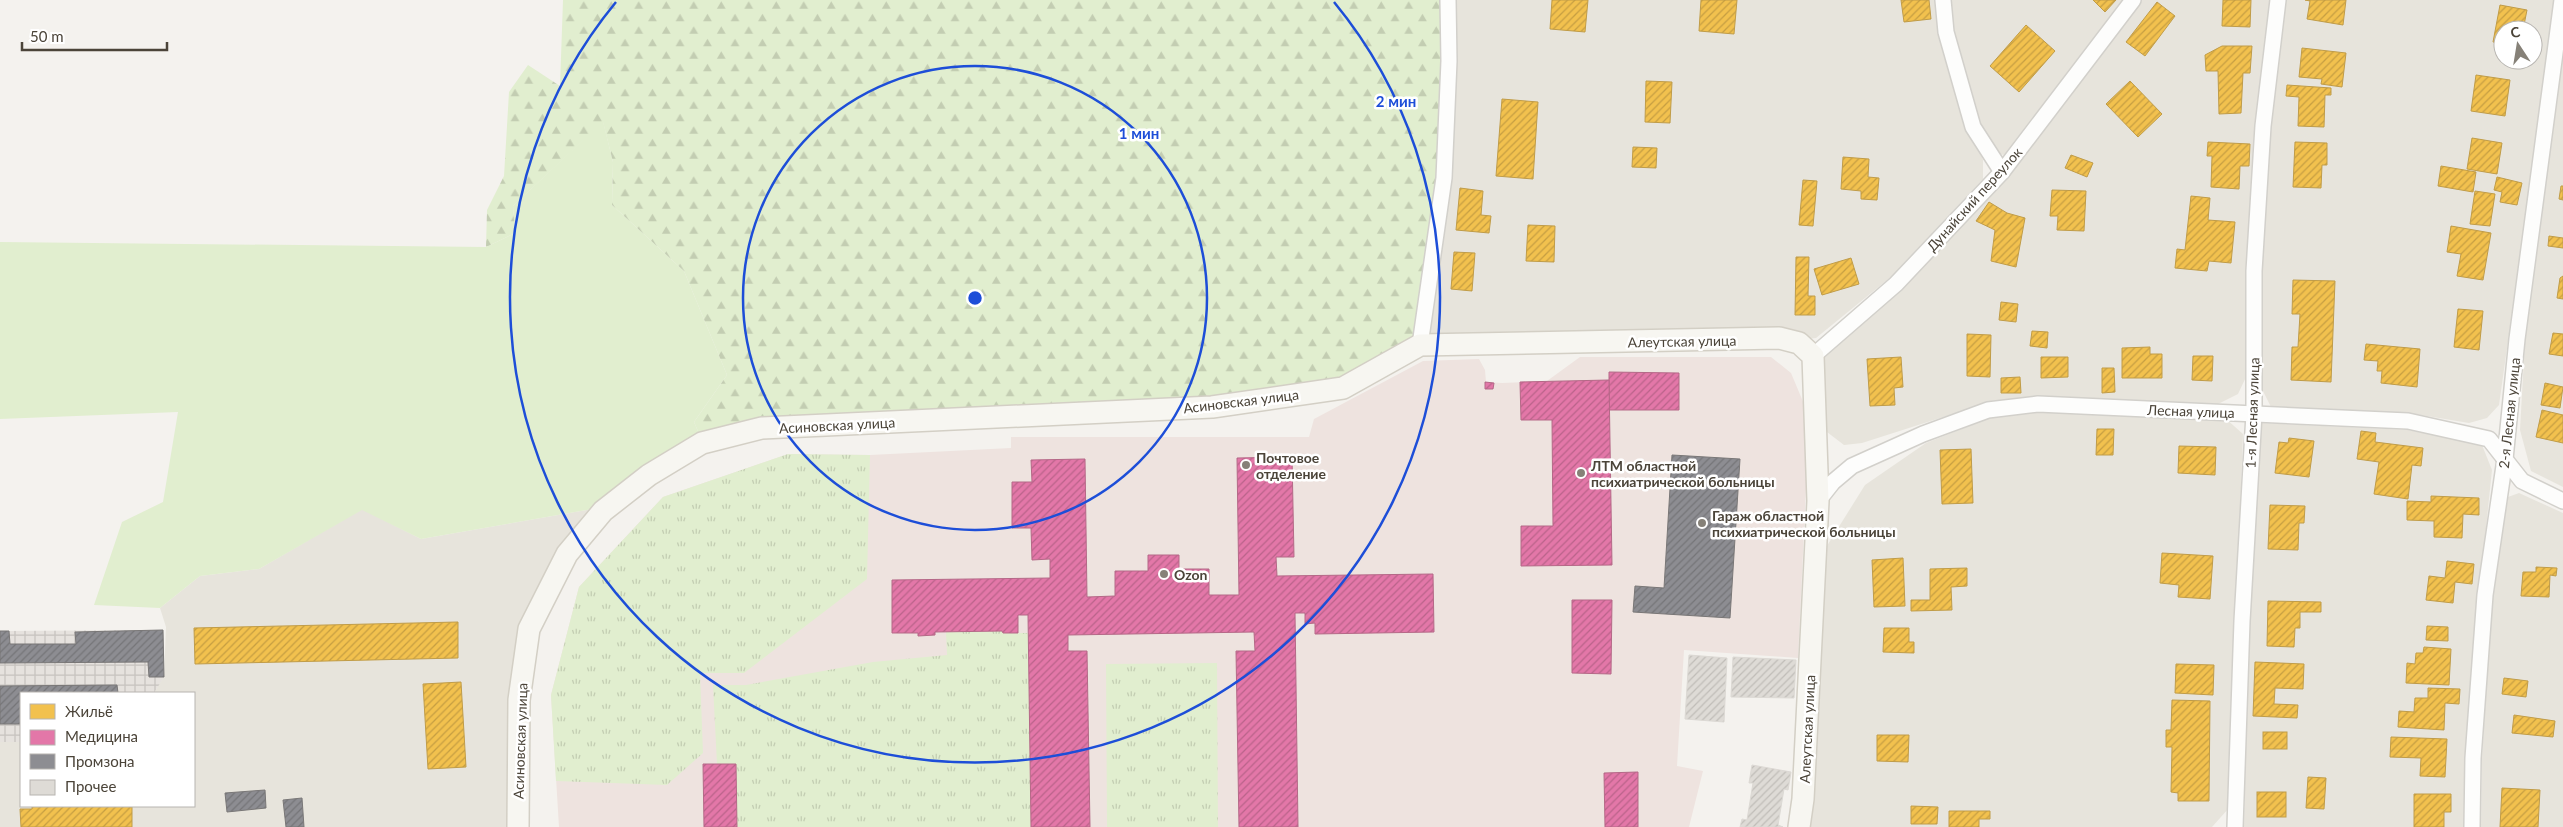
<svg xmlns="http://www.w3.org/2000/svg" width="2563" height="827" font-family="Lato,sans-serif">
	<style>
		.residential { fill: #e7e4dc; fill-rule: evenodd }
		.industrial { fill: url(#industrial-grid) }
		.medical { fill: #eee3df }
		.green { fill: #e1eecf }
		.forest { fill: url(#forest-firs) }
		.park { fill: url(#park-tufts) }
		.homes { fill: url(#homes-hatch); stroke: #c09c48 }
		.health { fill: url(#health-hatch); stroke: #b56887 }
		.industry { fill: url(#industry-hatch); stroke: #797777 }
		.building { fill: url(#building-hatch); stroke: #dcd9d4 }
		.lines { fill: none; stroke-linecap: round; stroke-linejoin: round }
		.street-casing { stroke: #d2d0cb; stroke-width: 18 }
		.secondary-casing { stroke: #d3cfc5; stroke-width: 24 }
		.street { stroke: #fdfdfc; stroke-width: 15 }
		.secondary { stroke: #f7f6f1; stroke-width: 21 }
		.ring { fill: none; stroke: #1d4ed8; stroke-width: 2.5 }
		.poi-dot { fill: #868178; stroke: #fff; stroke-width: 2 }
		.labels { text-anchor: middle; dominant-baseline: central; stroke-width: 5; stroke-linejoin: round; paint-order: stroke }
		.street-label { font-size: 14px; fill: #4b4439; stroke: #fff }
		.poi-label { font-size: 14px; font-weight: bold; fill: #4b4439; stroke: #fff; text-anchor: start }
		.centre { fill: #1d4ed8; stroke: #fff; stroke-width: 2.5 }
		.ring-label { font-size: 15px; text-anchor: middle; font-weight: bold; fill: #1d4ed8; stroke: #fff; stroke-width: 5; stroke-linejoin: round; paint-order: stroke }
	</style>
	<defs>
		<pattern id="industrial-grid" width="8" height="8" patternUnits="userSpaceOnUse" patternTransform="scale(1.25)"><rect width="8" height="8" fill="#e6e2de"/><path d="M0 4h8M4 0v8" fill="none" stroke="#c7c3bf"/></pattern>
		<pattern id="forest-firs" width="22" height="20" patternUnits="userSpaceOnUse" patternTransform="scale(1.25)"><rect width="22" height="20" fill="#e1eecf"/><path d="M5 1l3.5 6h-7zM16 11l3.5 6h-7z" fill="#c3cdb2"/></pattern>
		<pattern id="park-tufts" width="24" height="20" patternUnits="userSpaceOnUse" patternTransform="scale(1.25)"><rect width="24" height="20" fill="#e1eecf"/><path d="M3 7l-1-3M5 7V3M7 7l1-3M15 17l-1-3M17 17v-4M19 17l1-3" fill="none" stroke="#c3cdb2"/></pattern>
		<pattern id="homes-hatch" width="6" height="6" patternUnits="userSpaceOnUse" patternTransform="scale(1.25)"><rect width="6" height="6" fill="#f2c14e"/><path d="M-1 1l2-2M0 6l6-6M5 7l2-2" fill="none" stroke="#c69e42"/></pattern>
		<pattern id="health-hatch" width="6" height="6" patternUnits="userSpaceOnUse" patternTransform="scale(1.25)"><rect width="6" height="6" fill="#e377a8"/><path d="M-1 1l2-2M0 6l6-6M5 7l2-2" fill="none" stroke="#ba638a"/></pattern>
		<pattern id="industry-hatch" width="6" height="6" patternUnits="userSpaceOnUse" patternTransform="scale(1.25)"><rect width="6" height="6" fill="#8d8d92"/><path d="M-1 1l2-2M0 6l6-6M5 7l2-2" fill="none" stroke="#757578"/></pattern>
		<pattern id="building-hatch" width="6" height="6" patternUnits="userSpaceOnUse" patternTransform="scale(1.25)"><rect width="6" height="6" fill="#dedbd6"/><path d="M-1 1l2-2M0 6l6-6M5 7l2-2" fill="none" stroke="#c0bdb8"/></pattern>
	</defs>
	<rect width="100%" height="100%" fill="#f4f2ee"/>
	<g class="residential">
		<polygon points="1453,0 1939,0 1969,128 1983,160 1983,179 1892,276 1816,338 1799,340 1428,335"/>
		<polygon points="1947,0 2127,0 2006,155 1995,154 1977,125 1950,31"/>
		<polygon points="2138,0 2273,0 2247,375 2238,394 2216,405 2038,397 1987,403 1862,443 1844,445 1827,432 1823,400 1825,354 2008,176 2070,97"/>
		<path d="M 2286,0 L 2556,0 L 2499,405 L 2487,418 L 2469,423 L 2409,413 L 2271,407 L 2263,391 L 2260,374 L 2260,272 L 2270,126 ZM 2503,30 L 2533,30 L 2533,60 L 2503,60 Z"/>
		<polygon points="2563,44 2563,487 2531,471 2520,430 2525,340 2543,180"/>
		<polygon points="2039,412 2225,418 2243,434 2229,808 2212,827 1807,827 1825,549 1865,485 1926,443 1990,418"/>
		<polygon points="2261,423 2408,430 2482,445 2492,470 2479,596 2465,827 2244,827 2248,621"/>
		<polygon points="2519,493 2563,513 2563,827 2481,827 2482,759 2492,595 2508,497"/>
		<polygon points="598,508 521,626 510,827 0,827 0,742 21,742 21,806 194,806 194,693 154,693 164,676 166,627 160,608 200,576 259,569 362,509 421,539"/>
	</g>
	<polygon class="industrial" points="163,630 164,677 154,693 21,693 21,742 0,742 0,631"/>
	<polygon class="medical" points="1580,357 1771,357 1791,373 1804,404 1807,468 1798,658 1684,650 1677,766 1703,771 1689,827 559,827 551,695 579,587 663,497 788,454 870,455 1011,448 1011,437 1309,437 1314,419 1423,361 1479,359 1485,370 1486,382 1502,383 1547,381"/>
	<polygon class="green" points="603,121 613,162 612,205 684,271 727,375 694,422 700,436 598,508 421,539 362,510 259,569 200,576 160,608 94,605 122,522 163,502 178,412 0,419 0,242 486,247 515,233 513,206"/>
	<polygon class="forest" points="563,0 1443,0 1444,61 1439,177 1414,341 1341,379 1211,396 879,414 700,436 694,422 727,375 684,271 612,205 613,162 603,122 513,206 515,233 486,247 487,210 504,176 509,92 528,65 560,86"/>
	<g class="park">
		<polygon points="788,454 870,455 867,579 744,673 700,673 703,753 667,785 556,781 551,695 579,587 663,497"/>
		<polygon points="1002,631 1003,633 1029,633 1031,827 737,827 736,764 717,764 713,685 746,685 873,662 947,655 946,632"/>
		<polygon points="1217,663 1218,827 1107,827 1106,664"/>
	</g>
	<g class="homes">
		<polygon points="1552,0 1588,0 1585,32 1550,29"/>
		<polygon points="1701,0 1737,0 1734,34 1699,31"/>
		<polygon points="1901,0 1929,0 1931,19 1904,22"/>
		<polygon points="2093,0 2116,0 2105,12"/>
		<polygon points="2223,0 2251,0 2250,27 2222,26"/>
		<polygon points="2305,0 2346,0 2343,25 2307,19 2310,1"/>
		<polygon points="2157,2 2175,16 2145,56 2126,42"/>
		<polygon points="2500,5 2527,10 2523,30 2503,30 2503,44 2493,42"/>
		<polygon points="2026,25 2055,51 2019,92 1990,66"/>
		<polygon points="2222,46 2252,46 2250,73 2243,73 2241,113 2219,114 2218,71 2206,71 2205,55"/>
		<polygon points="2302,48 2346,53 2342,87 2321,84 2322,79 2299,77"/>
		<polygon points="2476,75 2510,80 2505,116 2471,111"/>
		<polygon points="1646,81 1672,82 1670,123 1645,122"/>
		<polygon points="2130,81 2162,114 2138,137 2106,104"/>
		<polygon points="2287,85 2331,88 2331,95 2325,95 2324,127 2298,126 2299,97 2286,96"/>
		<polygon points="1502,99 1538,102 1533,179 1496,176"/>
		<polygon points="2472,138 2502,143 2497,174 2467,169"/>
		<polygon points="2208,142 2250,144 2249,166 2240,166 2239,189 2211,187 2212,156 2207,156"/>
		<polygon points="2295,142 2327,143 2327,165 2322,165 2321,188 2293,187"/>
		<polygon points="1633,147 1657,148 1656,168 1632,167"/>
		<polygon points="2071,155 2093,163 2087,177 2065,168"/>
		<polygon points="1843,157 1869,159 1868,177 1879,178 1877,200 1861,199 1861,191 1841,189"/>
		<polygon points="2441,166 2476,172 2473,192 2438,186"/>
		<polygon points="2497,177 2522,183 2517,205 2500,202 2502,192 2494,190"/>
		<polygon points="1803,180 1817,181 1813,226 1799,225"/>
		<polygon points="2561,186 2563,186 2563,200 2559,199"/>
		<polygon points="1460,188 1483,191 1481,215 1491,216 1489,233 1456,230"/>
		<polygon points="2052,190 2086,191 2084,231 2057,230 2058,216 2050,216"/>
		<polygon points="2475,191 2495,194 2490,226 2470,224"/>
		<polygon points="2191,196 2210,198 2208,220 2235,222 2231,263 2209,261 2207,271 2175,268 2177,249 2185,250"/>
		<polygon points="1989,202 2007,213 2025,218 2016,267 1991,261 1995,230 1976,221"/>
		<polygon points="1528,225 1555,226 1554,262 1526,261"/>
		<polygon points="2451,226 2491,233 2483,280 2457,276 2461,254 2447,252"/>
		<polygon points="2549,236 2563,238 2563,248 2548,246"/>
		<polygon points="1454,252 1475,253 1472,291 1451,289"/>
		<polygon points="1796,257 1809,257 1808,296 1815,296 1815,315 1795,315"/>
		<polygon points="1851,258 1859,284 1822,295 1814,269"/>
		<polygon points="2563,276 2563,299 2557,298 2560,278"/>
		<polygon points="2293,280 2335,281 2331,382 2291,380 2292,347 2298,347 2300,314 2292,314"/>
		<polygon points="2001,302 2018,304 2016,322 1999,320"/>
		<polygon points="2458,309 2483,311 2479,350 2454,347"/>
		<polygon points="2032,331 2048,332 2047,348 2030,346"/>
		<polygon points="2553,333 2563,334 2563,356 2549,354"/>
		<polygon points="1967,334 1991,335 1990,377 1967,376"/>
		<polygon points="2366,344 2420,349 2417,387 2381,383 2382,371 2377,371 2378,361 2364,360"/>
		<polygon points="2150,347 2150,354 2162,354 2162,378 2122,378 2122,348"/>
		<polygon points="2193,356 2213,356 2212,381 2192,380"/>
		<polygon points="1901,357 1903,387 1894,388 1895,405 1870,406 1867,359"/>
		<polygon points="2041,357 2068,357 2068,377 2041,378"/>
		<polygon points="2102,368 2114,368 2115,392 2102,393"/>
		<polygon points="2020,377 2021,393 2001,393 2001,378"/>
		<polygon points="2545,383 2563,387 2560,408 2541,405"/>
		<polygon points="2542,410 2563,415 2563,443 2536,437"/>
		<polygon points="2097,429 2114,429 2113,455 2096,455"/>
		<polygon points="2361,431 2376,433 2375,442 2423,448 2421,466 2412,465 2408,499 2374,494 2379,462 2357,459"/>
		<polygon points="2289,438 2314,441 2309,477 2275,473 2279,442 2288,443"/>
		<polygon points="2179,446 2216,447 2215,475 2178,473"/>
		<polygon points="1971,449 1973,503 1942,504 1940,450"/>
		<polygon points="2431,496 2479,498 2479,515 2463,514 2462,538 2434,537 2434,521 2407,520 2407,501 2431,502"/>
		<polygon points="2270,505 2305,506 2304,523 2299,523 2298,550 2268,549"/>
		<polygon points="2162,553 2213,556 2210,599 2178,597 2179,585 2160,583"/>
		<polygon points="1903,558 1905,606 1874,607 1872,560"/>
		<polygon points="2447,561 2474,564 2472,584 2455,582 2453,603 2426,600 2429,576 2445,578"/>
		<polygon points="2536,567 2557,568 2556,576 2550,575 2549,597 2521,596 2523,572 2536,572"/>
		<polygon points="1967,568 1967,586 1951,587 1952,610 1911,611 1911,600 1930,600 1930,569"/>
		<polygon points="2268,601 2321,602 2321,612 2300,612 2300,628 2295,628 2294,647 2267,646"/>
		<polygon points="458,622 458,658 195,664 194,628"/>
		<polygon points="2427,626 2448,627 2448,641 2426,640"/>
		<polygon points="1884,628 1909,628 1909,642 1914,642 1914,653 1883,652"/>
		<polygon points="2424,647 2451,649 2449,685 2406,683 2407,663 2415,664 2416,653 2423,653"/>
		<polygon points="2255,662 2304,664 2303,689 2275,688 2274,704 2298,705 2297,718 2253,716"/>
		<polygon points="2176,664 2214,665 2213,695 2175,693"/>
		<polygon points="2504,678 2528,681 2526,697 2502,694"/>
		<polygon points="461,682 466,767 428,769 423,684"/>
		<polygon points="2428,688 2460,689 2459,704 2445,703 2444,730 2398,727 2399,711 2414,712 2415,698 2428,698"/>
		<polygon points="2172,700 2210,701 2209,801 2178,801 2178,793 2171,792 2172,747 2166,747 2166,730 2171,730"/>
		<polygon points="2514,715 2555,721 2553,737 2512,733"/>
		<rect x="2263" y="732" width="24" height="17"/>
		<polygon points="1877,735 1909,735 1908,762 1877,761"/>
		<polygon points="2391,737 2447,739 2445,777 2420,776 2421,758 2390,757"/>
		<polygon points="2308,777 2326,778 2324,809 2306,808"/>
		<polygon points="2502,788 2540,790 2538,827 2500,827"/>
		<rect x="2257" y="792" width="29" height="25"/>
		<polygon points="2414,794 2451,794 2451,812 2444,812 2444,827 2414,827"/>
		<polygon points="32,806 132,806 132,827 21,827 20,809 32,809"/>
		<polygon points="1911,806 1938,807 1937,824 1911,824"/>
		<polygon points="1949,811 1990,811 1990,819 1979,819 1979,827 1949,827"/>
	</g>
	<g class="health">
		<polygon points="1609,372 1679,373 1679,410 1609,410"/>
		<polygon points="1609,380 1612,565 1521,566 1521,526 1553,526 1552,420 1521,420 1520,382"/>
		<polygon points="1485,382 1494,383 1493,389 1485,389"/>
		<polygon points="1292,457 1294,557 1276,557 1277,576 1433,574 1434,632 1315,634 1315,623 1305,624 1305,613 1295,613 1298,827 1239,827 1236,651 1255,651 1254,632 1068,635 1068,651 1087,651 1090,827 1031,827 1028,615 1018,615 1018,633 1003,633 1002,631 935,632 935,635 918,636 918,633 892,633 892,580 1050,578 1050,559 1032,560 1031,528 1012,528 1012,482 1032,482 1031,460 1085,459 1087,597 1115,596 1115,571 1148,571 1148,555 1179,555 1179,569 1209,569 1209,595 1239,595 1237,458"/>
		<polygon points="1572,600 1612,600 1611,674 1572,673"/>
		<polygon points="703,764 736,764 737,827 704,827"/>
		<polygon points="1638,772 1638,827 1605,827 1604,773"/>
	</g>
	<g class="industry">
		<polygon points="1672,455 1740,459 1730,618 1633,612 1635,586 1664,588"/>
		<polygon points="163,630 164,677 149,677 148,662 0,663 0,631 9,631 10,644 76,644 75,632"/>
		<polygon points="117,685 118,693 21,693 21,724 0,724 0,686"/>
		<polygon points="265,790 266,808 227,812 225,793"/>
		<polygon points="302,798 304,827 286,827 283,800"/>
	</g>
	<g class="building">
		<polygon points="1689,655 1727,658 1724,722 1685,719"/>
		<polygon points="1733,657 1796,660 1794,698 1731,697"/>
		<polygon points="1752,765 1791,772 1788,790 1784,789 1778,825 1783,827 1740,827 1742,819 1747,820 1753,783 1749,783"/>
	</g>
	<g class="lines">
		<defs>
			<g id="street">
				<polyline points="1943,0 1946,32 1973,127 2002,172"/>
				<polyline points="1420,345 1444,178 1449,61 1448,0"/>
				<polyline points="1813,356 1896,284 2002,172 2133,0"/>
				<polyline points="1818,501 1833,482 1852,466 1923,434 1988,410 2038,404 2408,421 2489,439 2522,481 2563,501"/>
				<polyline points="2235,827 2242,621 2254,414 2254,271 2263,126 2278,0"/>
				<polyline points="2472,827 2473,758 2485,595 2505,459 2517,339 2562,0"/>
			</g>
			<polyline id="secondary" points="518,827 519,700 529,629 567,554 603,511 649,475 702,443 762,428 1212,407 1343,388 1420,345 1779,338 1799,343 1813,356 1818,501 1803,799 1799,827"/>
		</defs>
		<use href="#street" class="street-casing"/>
		<use href="#secondary" class="secondary-casing"/>
		<use href="#street" class="street"/>
		<use href="#secondary" class="secondary"/>
	</g>
	<g class="ring">
		<circle cx="975" cy="298" r="232"/>
		<path d="M1334 2A465 465 0 1 1 616 2"/>
	</g>
	<g class="poi-dot">
		<circle cx="1246" cy="465" r="5"/>
		<circle cx="1581" cy="473" r="5"/>
		<circle cx="1702" cy="523" r="5"/>
		<circle cx="1164" cy="574" r="5"/>
	</g>
	<g class="labels">
		<g class="street-label">
			<text transform="translate(1974 199) rotate(-48)">Дунайский переулок</text>
			<text transform="translate(1682 341) rotate(-1)">Алеутская улица</text>
			<text transform="translate(1241 401) rotate(-7)">Асиновская улица</text>
			<text transform="translate(2191 411) rotate(2)">Лесная улица</text>
			<text transform="translate(2252 413) rotate(-88)">1-я Лесная улица</text>
			<text transform="translate(2509 413) rotate(-84)">2-я Лесная улица</text>
			<text transform="translate(837 425) rotate(-3)">Асиновская улица</text>
			<text transform="translate(1807 729) rotate(-87)">Алеутская улица</text>
			<text transform="translate(520 741) rotate(-88)">Асиновская улица</text>
		</g>
		<g class="poi-label">
			<text x="1256" y="457">Почтовое<tspan x="1256" dy="16">отделение</tspan></text>
			<text x="1591" y="465">ЛТМ областной<tspan x="1591" dy="16">психиатрической больницы</tspan></text>
			<text x="1712" y="515">Гараж областной<tspan x="1712" dy="16">психиатрической больницы</tspan></text>
			<text x="1174" y="574">Ozon</text>
		</g>
	</g>
	<circle cx="975" cy="298" r="8" class="centre"/>
	<g class="ring-label">
		<text x="1396" y="107">2 мин</text>
		<text x="1139" y="139">1 мин</text>
	</g>
	<rect x="20" y="692" width="175" height="115" fill="#ffffff" stroke="#b7b4b0"/>
	<rect x="30" y="704" width="25" height="15" fill="#f2c14e" stroke="#b7b4b0"/>
	<text x="65" y="717" font-size="15" fill="#4b4439">Жильё</text>
	<rect x="30" y="730" width="25" height="15" fill="#e377a8" stroke="#b7b4b0"/>
	<text x="65" y="742" font-size="15" fill="#4b4439">Медицина</text>
	<rect x="30" y="754" width="25" height="15" fill="#8d8d92" stroke="#b7b4b0"/>
	<text x="65" y="767" font-size="15" fill="#4b4439">Промзона</text>
	<rect x="30" y="780" width="25" height="15" fill="#dedbd6" stroke="#b7b4b0"/>
	<text x="65" y="792" font-size="15" fill="#4b4439">Прочее</text>
	<g transform="translate(2518 45) rotate(348)"><circle r="24" fill="#ffffff" stroke="#b7b4b0"/>
	<path d="M0-4L9 19L0 12L-9 19Z" fill="#868178"/>
	<text y="-8" font-size="14" font-weight="bold" text-anchor="middle" fill="#4b4439">С</text>
	</g>
	<path d="M22 42v8h145v-8" fill="none" stroke="#4b4439" stroke-width="2.5"/>
	<text x="30" y="42" font-size="15" fill="#4b4439" stroke="#ffffff" stroke-width="4" paint-order="stroke">50 m</text>
</svg>
